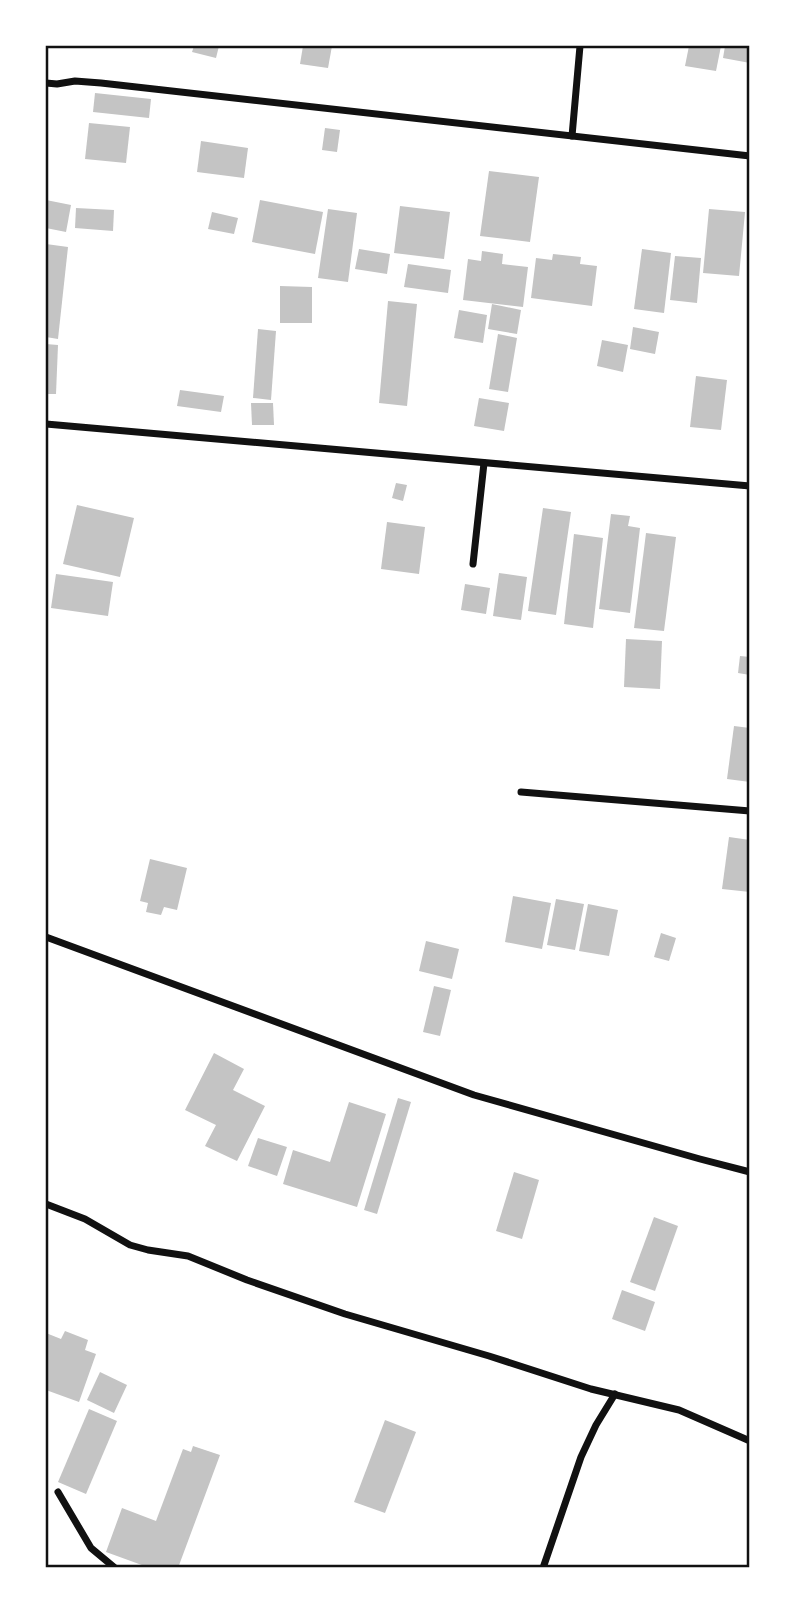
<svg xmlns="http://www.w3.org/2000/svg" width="795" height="1613" font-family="Karla,sans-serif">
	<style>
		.building { fill: #c4c4c4 }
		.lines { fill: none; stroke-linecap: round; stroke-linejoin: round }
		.minor { stroke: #111; stroke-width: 7 }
		.neatline { fill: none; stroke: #111; stroke-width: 2.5 }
	</style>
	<rect width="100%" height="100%" fill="#fff"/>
	<g class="building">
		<polygon points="194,46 219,46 216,58 192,52"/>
		<polygon points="303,46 332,46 328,68 300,64"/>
		<polygon points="689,46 721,46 716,71 685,66"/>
		<polygon points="725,46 750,46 750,63 723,58"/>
		<polygon points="95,93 151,99 149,118 93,112"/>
		<polygon points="89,123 130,127 126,163 85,159"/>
		<polygon points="325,128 340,130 337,152 322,150"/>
		<polygon points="201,141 248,148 244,178 197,172"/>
		<polygon points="489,171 539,177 530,242 480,236"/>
		<polygon points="46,200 71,205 66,232 46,228"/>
		<polygon points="260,200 323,212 315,254 252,242"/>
		<polygon points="400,206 450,212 444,259 394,253"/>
		<polygon points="76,208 114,210 113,231 75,228"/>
		<polygon points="328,209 357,213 348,282 318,278"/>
		<polygon points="709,209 745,212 739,276 703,273"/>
		<polygon points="212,212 238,218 234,234 208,229"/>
		<polygon points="46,244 68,247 58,339 46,337"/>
		<polygon points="359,249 390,254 387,274 355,269"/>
		<polygon points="642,249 671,253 664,313 634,309"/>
		<polygon points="482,251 503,254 502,264 528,267 523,307 463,300 468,259 481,261"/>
		<polygon points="553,254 581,257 580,264 597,266 592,306 531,298 536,258 552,260"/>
		<polygon points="675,256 701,258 697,303 670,300"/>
		<polygon points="408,264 451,270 448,293 404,287"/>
		<polygon points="280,286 312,287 312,323 280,323"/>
		<polygon points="388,301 417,304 407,406 379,403"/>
		<polygon points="492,304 521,310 517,334 488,329"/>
		<polygon points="459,310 487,315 483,343 454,338"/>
		<polygon points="633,327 659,332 655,354 630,349"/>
		<polygon points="258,329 276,331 271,400 253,398"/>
		<polygon points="498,334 517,338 508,392 489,389"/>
		<polygon points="602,340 628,345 623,372 597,366"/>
		<polygon points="46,344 58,345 56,394 46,394"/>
		<polygon points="696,376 727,380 721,430 690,427"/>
		<polygon points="180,390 224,396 221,412 177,406"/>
		<polygon points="479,398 509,403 504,431 474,426"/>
		<polygon points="251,403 273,403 274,425 252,425"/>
		<polygon points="396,483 407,485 403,501 392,498"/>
		<polygon points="77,505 134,518 120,577 63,564"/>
		<polygon points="543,508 571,512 556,615 528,611"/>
		<polygon points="611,514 630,516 628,526 640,528 630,613 599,609"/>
		<polygon points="387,522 425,527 419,574 381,569"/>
		<polygon points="646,533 676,537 664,631 634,628"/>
		<polygon points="574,534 603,538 593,628 564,624"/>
		<polygon points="499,573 527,577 521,620 493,616"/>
		<polygon points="56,574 113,582 108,616 51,608"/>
		<polygon points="465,584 490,588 486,614 461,610"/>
		<polygon points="626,639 662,641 660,689 624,687"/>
		<polygon points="740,656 750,657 750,675 738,673"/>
		<polygon points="734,726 750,728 750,782 727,779"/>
		<polygon points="729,837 750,840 750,892 722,889"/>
		<polygon points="150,859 187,868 177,910 164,907 161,915 146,912 148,903 140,901"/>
		<polygon points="513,896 551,903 542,949 505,942"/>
		<polygon points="556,899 584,904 575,950 547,945"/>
		<polygon points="588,904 618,910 609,956 579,951"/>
		<polygon points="661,933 676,938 669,961 654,957"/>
		<polygon points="426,941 459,949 452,979 419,971"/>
		<polygon points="434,986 451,990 440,1036 423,1032"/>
		<polygon points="214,1053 244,1069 233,1090 265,1106 237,1161 205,1146 216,1125 185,1110"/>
		<polygon points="398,1098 411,1102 377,1214 364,1210"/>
		<polygon points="349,1102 386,1114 357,1207 283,1184 293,1150 330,1162"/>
		<polygon points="258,1138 287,1147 277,1176 248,1166"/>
		<polygon points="514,1172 539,1180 522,1239 496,1231"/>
		<polygon points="654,1217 678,1226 655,1291 630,1282"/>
		<polygon points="622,1290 655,1302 645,1331 612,1319"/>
		<polygon points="65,1331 88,1340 85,1350 96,1354 79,1402 46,1390 46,1333 61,1339"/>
		<polygon points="100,1372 127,1385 114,1413 87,1400"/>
		<polygon points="89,1409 117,1421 86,1494 58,1482"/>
		<polygon points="385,1420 416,1432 385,1513 354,1502"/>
		<polygon points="193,1446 220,1455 178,1568 150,1568 106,1552 122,1508 156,1521 183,1449 191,1452"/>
	</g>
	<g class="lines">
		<g class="minor">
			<polyline points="46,83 57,84 75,81 101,83 750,156"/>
			<polyline points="572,136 580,46"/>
			<polyline points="46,424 750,486"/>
			<polyline points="473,564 484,463"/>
			<polyline points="521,792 750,811"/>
			<polyline points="46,937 474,1095 700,1159 750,1172"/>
			<polyline points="46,1204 85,1219 130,1245 148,1250 188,1256 247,1280 345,1314 489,1356 591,1389 679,1410 750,1441"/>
			<polyline points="58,1492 91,1548 115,1568"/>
			<polyline points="543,1568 581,1457 596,1425 615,1394"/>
		</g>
	</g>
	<rect width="795" height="1613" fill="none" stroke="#ffffff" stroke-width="94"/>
	<rect x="47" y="47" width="701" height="1519" class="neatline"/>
</svg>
